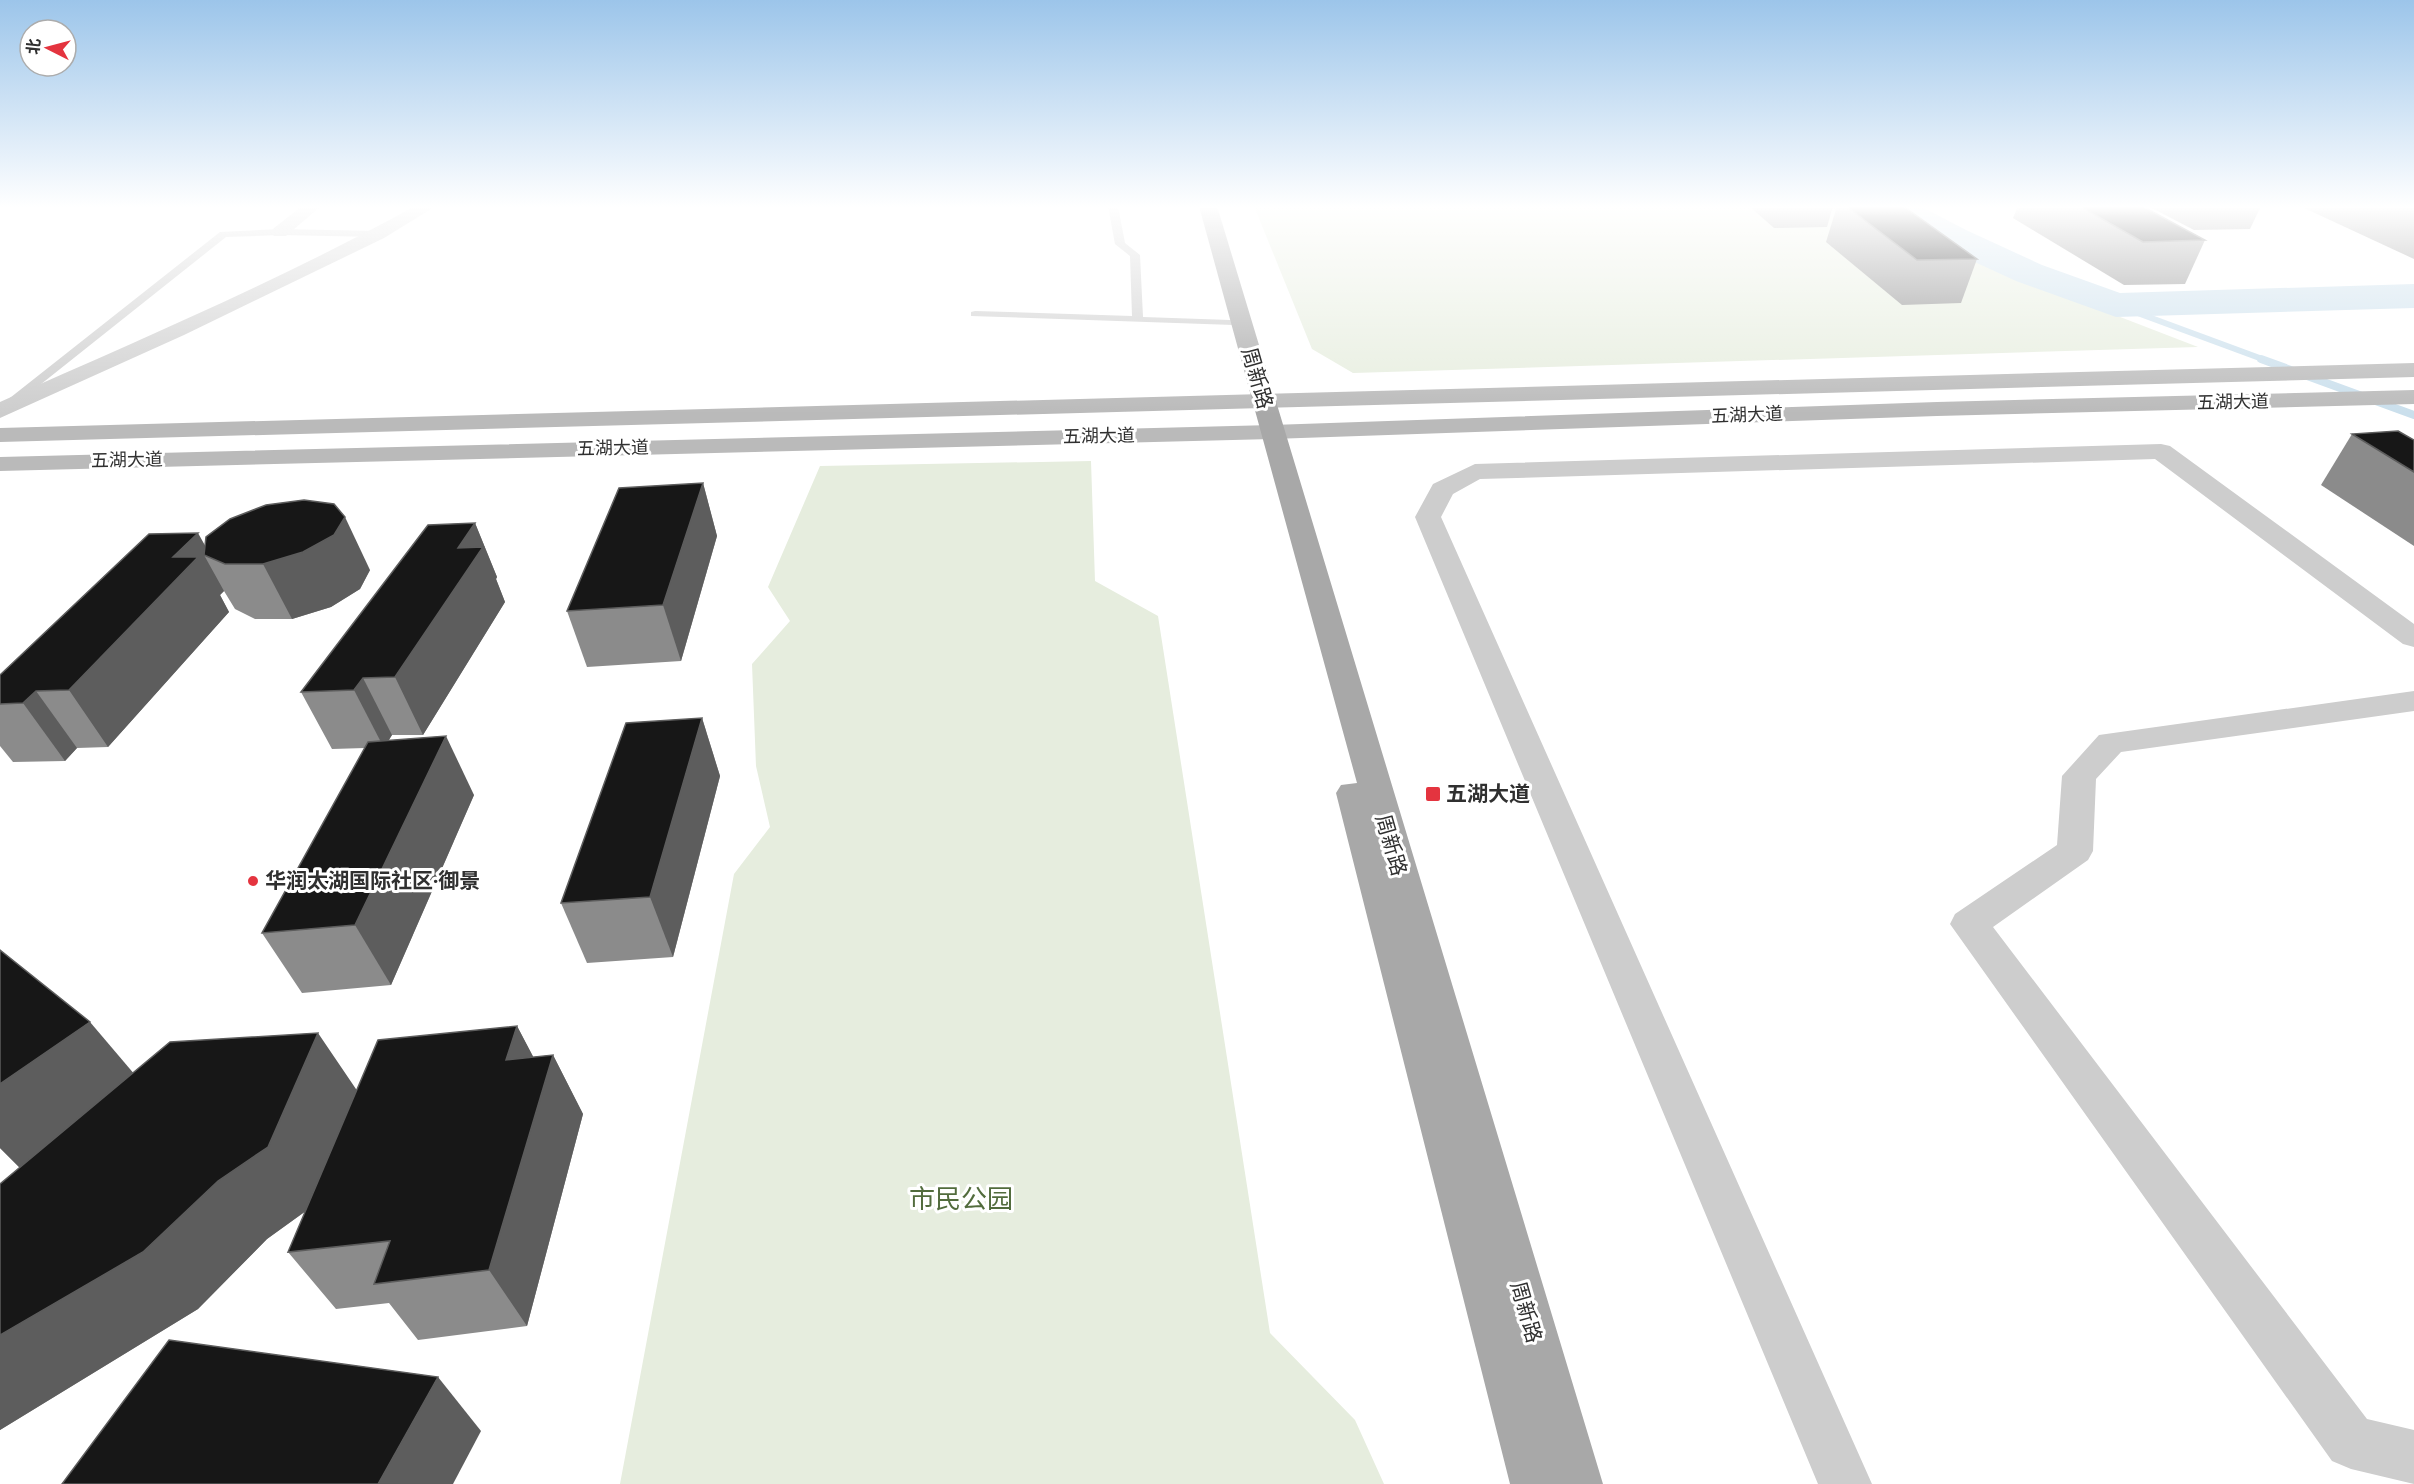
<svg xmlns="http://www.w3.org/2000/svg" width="2414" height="1484" font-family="'DM Sans','Noto Sans SC',sans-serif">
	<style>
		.green { fill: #e6edde }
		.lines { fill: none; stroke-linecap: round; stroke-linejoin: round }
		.stream-far1 { stroke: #cadfec; stroke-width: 6 }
		.stream { stroke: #cadfec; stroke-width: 8 }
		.river { fill: #cadfec; fill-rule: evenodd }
		.lane { fill: #cdcdcd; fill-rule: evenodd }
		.street { fill: #cdcdcd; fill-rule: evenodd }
		.secondary { fill: #bababa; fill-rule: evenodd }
		.primary { fill: #a8a8a8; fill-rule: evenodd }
		.wall { fill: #8b8b8b }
		.shaded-wall { fill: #5d5d5d }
		.building { fill: #171717; stroke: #5d5d5d; stroke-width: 1.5 }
		.poi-dot { fill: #e4343f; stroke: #fff; stroke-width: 2 }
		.labels { text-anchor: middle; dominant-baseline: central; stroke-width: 6; stroke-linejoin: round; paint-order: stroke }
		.far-street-label { font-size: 18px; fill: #303030; stroke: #fff }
		.street-label { font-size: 21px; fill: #303030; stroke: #fff }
		.poi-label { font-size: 21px; font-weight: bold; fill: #303030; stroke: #fff; text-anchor: start }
		.near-park-label { font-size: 26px; fill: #526c3d; stroke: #fff }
	</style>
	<rect width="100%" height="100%" fill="#fff"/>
	<g class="green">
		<polygon points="1254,206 1896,206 2045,288 2198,347 1353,373 1312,349"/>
		<polygon points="1091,461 1095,581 1158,616 1270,1333 1355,1420 1384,1484 620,1484 734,874 770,827 756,766 752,664 790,621 768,587 820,466"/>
	</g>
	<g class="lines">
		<polyline class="stream-far1" points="2116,305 2265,360"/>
		<polyline class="stream" points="2261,359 2414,415"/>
		<polygon class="river" points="1877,206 1920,206 1966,230 2042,265 2120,293 2414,284 2414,308 2116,317 2016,281 1940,246 1882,213"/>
		<g class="lane">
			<polygon points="1108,206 1118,206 1125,243 1140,255 1143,317 1230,320 1234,321 1234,325 971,316 971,312 975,311 1132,316 1130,256 1115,244"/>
			<polygon points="280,229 378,231 383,234 378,237 280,235 226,237 11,408 7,409 1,405 220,232"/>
		</g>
		<g class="street">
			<polygon points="302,206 321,206 286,236 274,236 271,232 274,228"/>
			<path d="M 415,206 L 436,206 L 384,238 L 184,335 L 0,418 L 0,402 C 139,340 281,280 415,206 Z"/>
			<polygon points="2161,444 2170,446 2414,624 2414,647 2403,644 2155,459 1480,479 1453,494 1441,517 1872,1484 1818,1484 1415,517 1433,484 1475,464"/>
			<polygon points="2414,691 2414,711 2121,752 2096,779 2093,851 2088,860 1993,927 2367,1419 2414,1430 2414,1484 2351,1469 2332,1461 1950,924 1955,914 2057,845 2062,776 2099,735"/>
		</g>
		<g class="secondary">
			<polygon points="2414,363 2414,377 0,442 0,428"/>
			<polygon points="2414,390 2414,404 1937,416 1272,439 0,471 0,457 1272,425 1937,402"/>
		</g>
		<polygon class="primary" points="1199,206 1217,206 1603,1484 1510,1484 1336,793 1341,785 1357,783"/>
	</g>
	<g class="wall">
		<polygon points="1749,206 1833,206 1827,227 1774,228"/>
		<polygon points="1837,206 1903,206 1977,259 1961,303 1902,305 1826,242"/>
		<polygon points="2018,206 2142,206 2205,240 2185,284 2124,285 2013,218"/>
		<polygon points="2148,206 2261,206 2250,229 2194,230"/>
		<polygon points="2303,206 2414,206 2414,259 2302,207"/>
		<polygon points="2352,434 2414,440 2414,546 2321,485"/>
		<polygon points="703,483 717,536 681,661 587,667 567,611"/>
		<polygon points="475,523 497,577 496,579 505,602 423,735 392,735 388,741 474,795 391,985 302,993 262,933 365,748 332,749 301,692"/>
		<polygon points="205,546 370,570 360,589 331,607 292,619 255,619 235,609 224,591 220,595 229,612 108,747 77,748 65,761 13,762 0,746 0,675"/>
		<polygon points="702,718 720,776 673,957 587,963 561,903"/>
		<polygon points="0,950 133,1073 357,1090 517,1026 533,1057 553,1055 583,1114 527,1326 418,1340 389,1303 336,1309 288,1252 306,1211 267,1239 198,1309 0,1430 0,1184 20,1168 0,1148"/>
	</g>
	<g class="shaded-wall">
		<polygon points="703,483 717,536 681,661 663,605"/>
		<polygon points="345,517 370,570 360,589 331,607 292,619 263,564"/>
		<polygon points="475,523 497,577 496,579 505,602 423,735 395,677 458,548"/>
		<polygon points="198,533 212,558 204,555 224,591 220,595 229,612 108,747 69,690 173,557"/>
		<polygon points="363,678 392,735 384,748 354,690"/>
		<polygon points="36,691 77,748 65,761 23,703"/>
		<polygon points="702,718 720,776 673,957 650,897"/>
		<polygon points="446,736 474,795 391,985 355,925"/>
		<polygon points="90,1022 141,1082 21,1169 0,1148 0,1084"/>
		<polygon points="517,1026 545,1079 553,1055 583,1114 527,1326 489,1270 506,1060"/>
		<polygon points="318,1033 358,1092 314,1205 267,1239 198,1309 0,1430 0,1335 218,1181"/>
		<polygon points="438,1377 481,1431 453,1484 378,1484"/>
	</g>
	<g class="building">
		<polygon points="1846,206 1903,206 1977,259 1917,260"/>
		<polygon points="2079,206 2142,206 2205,240 2143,242"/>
		<polygon points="2398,431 2414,440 2414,472 2352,434"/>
		<polygon points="703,483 663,605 567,611 619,488"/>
		<polygon points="304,500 334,504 345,517 334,535 303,552 263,564 225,564 204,555 206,537 230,519 266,505"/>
		<polygon points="475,523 458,548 483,547 395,677 363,678 354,690 301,692 428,525"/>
		<polygon points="198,533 173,557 198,557 69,690 36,691 23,703 0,704 0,675 149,534"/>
		<polygon points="702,718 650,897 561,903 626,723"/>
		<polygon points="446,736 355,925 262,933 368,742"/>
		<polygon points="0,950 90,1022 0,1084"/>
		<polygon points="517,1026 506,1060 553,1055 489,1270 374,1284 390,1241 288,1252 378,1040"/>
		<polygon points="318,1033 268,1147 218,1181 143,1252 0,1335 0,1184 170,1042"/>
		<polygon points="169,1340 438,1377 378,1484 62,1484"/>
	</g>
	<linearGradient id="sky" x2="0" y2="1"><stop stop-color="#9cc5ea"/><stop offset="0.5" stop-color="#fff"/><stop offset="1" stop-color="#fff" stop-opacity="0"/></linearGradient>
	<rect width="2414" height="414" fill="url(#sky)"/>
	<g class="poi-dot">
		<rect x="1425" y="786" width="16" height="16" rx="3"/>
		<circle cx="253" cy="881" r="6"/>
	</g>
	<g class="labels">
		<g class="far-street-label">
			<text transform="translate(2233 402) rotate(-1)">五湖大道</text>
			<text transform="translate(1747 415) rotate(-2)">五湖大道</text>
			<text transform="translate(1099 436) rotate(-1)">五湖大道</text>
			<text transform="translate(613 448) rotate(-1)">五湖大道</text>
			<text transform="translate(127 460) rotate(-1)">五湖大道</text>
		</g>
		<g class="street-label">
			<text transform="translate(1257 378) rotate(74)">周新路</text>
			<text transform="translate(1391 845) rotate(74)">周新路</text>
			<text transform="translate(1526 1312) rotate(74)">周新路</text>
		</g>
		<g class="poi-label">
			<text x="1446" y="794">五湖大道</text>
			<text x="265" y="881">华润太湖国际社区·御景</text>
		</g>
		<g class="near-park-label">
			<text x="961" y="1199">市民公园</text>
		</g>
	</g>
	<g transform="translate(48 48) rotate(276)"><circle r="28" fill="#ffffff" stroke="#acacac" stroke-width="1.5"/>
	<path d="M0-4.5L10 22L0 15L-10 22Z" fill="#e4343f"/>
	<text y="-9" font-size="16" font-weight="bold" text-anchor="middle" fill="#303030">北</text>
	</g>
</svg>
